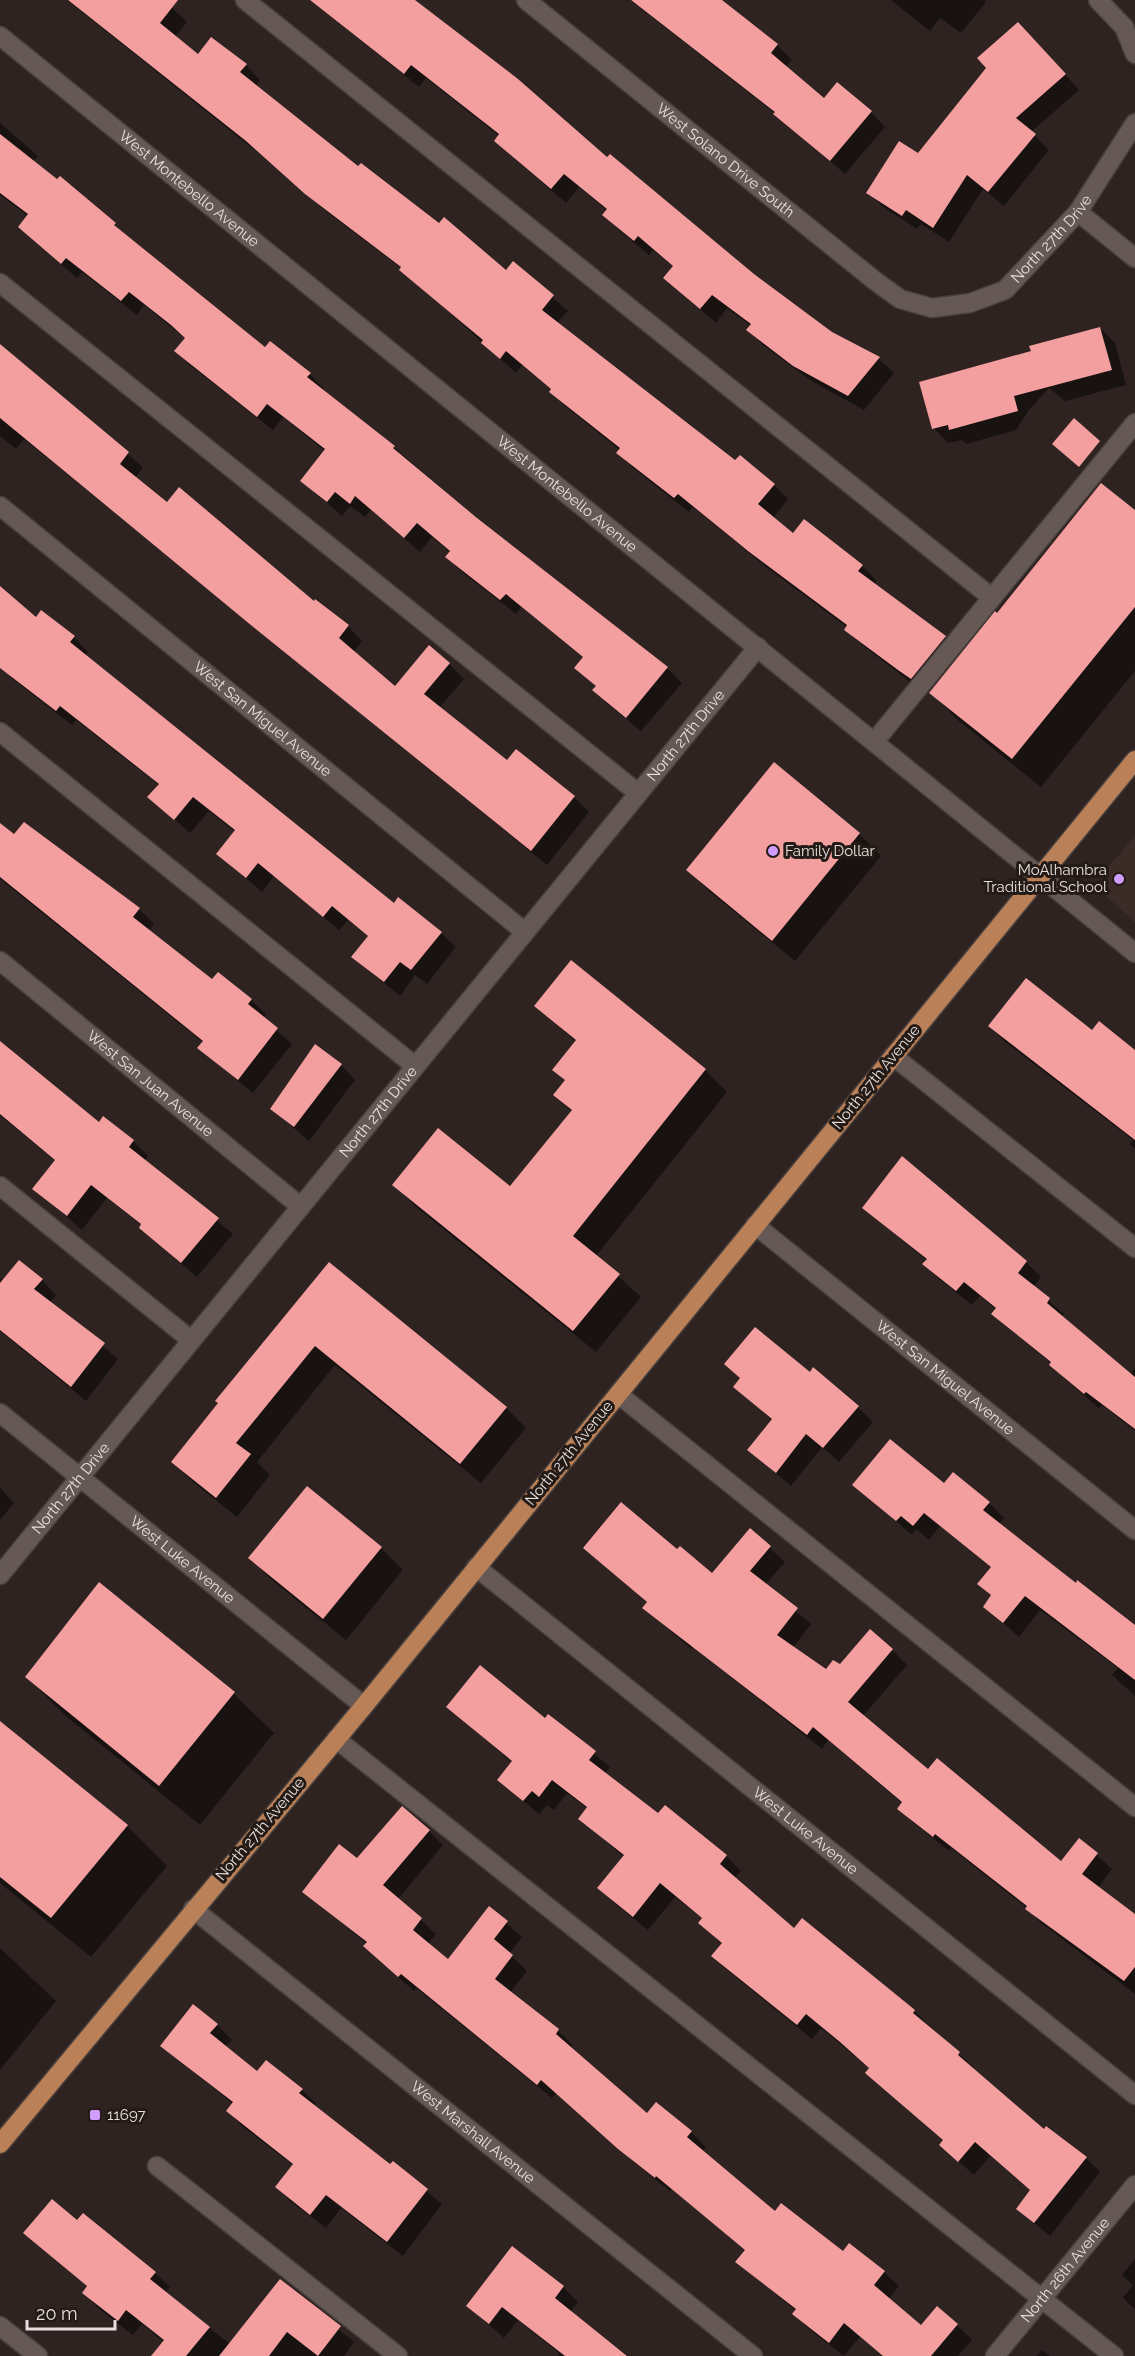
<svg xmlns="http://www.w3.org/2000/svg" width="1135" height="2356" font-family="Raleway,sans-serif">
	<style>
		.built { fill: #3c2c27 }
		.shadow { fill: #0007 }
		.building { fill: #f49f9f }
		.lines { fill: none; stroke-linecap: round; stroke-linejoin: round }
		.minor-casing { stroke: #483f3c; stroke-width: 21 }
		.major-casing { stroke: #483f3c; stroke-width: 21 }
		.minor { stroke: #665955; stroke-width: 18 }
		.major { stroke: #ba8057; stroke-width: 18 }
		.poi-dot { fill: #d09dfe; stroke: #241a16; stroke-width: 2 }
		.labels { text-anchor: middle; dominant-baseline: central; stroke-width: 6; stroke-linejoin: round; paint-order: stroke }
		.street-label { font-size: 15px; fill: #e8e0de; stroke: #241a16 }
		.poi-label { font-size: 15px; fill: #e8e0de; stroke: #241a16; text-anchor: start }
	</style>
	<rect width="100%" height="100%" fill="#2e2320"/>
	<polygon class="built" points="1135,836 1135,922 1105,895 1102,885 1104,872"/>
	<g class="shadow">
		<polygon points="67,0 164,0 187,22 175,37 199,56 246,65 260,80 256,86 359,168 506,272 513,263 568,311 557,323 735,462 774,485 788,499 773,518 794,535 804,521 862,566 877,581 874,584 945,638 959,652 927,692 914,685 861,644 846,630 848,628 765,566 693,507 689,512 633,468 618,453 620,450 565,406 551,392 552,390 522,365 516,373 402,269 322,208 262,156"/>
		<polygon points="310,0 414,0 753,276 831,333 879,359 894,373 864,410 810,380 763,345 748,330 751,326 727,308 716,323 665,278 674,267 653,250 649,255 619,230 604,215 608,211 579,187 566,203 510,155 496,141 499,136 426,78 419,87"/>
		<polygon points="630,0 717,0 777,45 792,60 785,68 824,100 871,112 885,127 845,174 777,115"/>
		<polygon points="891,0 984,0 986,2 961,33 940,18 930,31"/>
		<polygon points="1033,38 1079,90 1031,132 1049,150 1004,206 983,189 949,242 921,224 917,229 883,207 868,192 918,155"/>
		<polygon points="0,123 38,156 33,162 58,181 60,178 130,239 265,349 310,374 324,389 323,391 394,447 476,519 667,668 682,683 641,731 609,705 595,690 597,687 576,668 584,658 521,607 516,614 462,572 447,557 451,553 432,537 420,552 371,510 365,517 350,506 342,516 302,481 325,451 283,417 273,430 191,366 176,351 186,339 144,305 137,315 82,272 77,278 34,241 20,227 28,216 0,195"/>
		<polygon points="1100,328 1115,343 1126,385 1065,401 1049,388 1028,411 1016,430 966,444 962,440 948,443 934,428 1033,352"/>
		<polygon points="0,346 128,454 143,468 135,478 168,504 180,489 314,604 348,626 362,641 354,652 396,688 429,648 449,664 464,679 439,708 508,762 574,797 589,812 547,865 24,439 16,449 0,436"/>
		<polygon points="1135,512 1135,671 1041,787 959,721 931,693 997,615"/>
		<polygon points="0,588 36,620 74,637 88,652 85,656 394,905 441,933 456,947 427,984 415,975 400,996 353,957 369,937 348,920 339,930 274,876 262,892 218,854 235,832 209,811 190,833 149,797 159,785 76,720 72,725 15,681 0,666"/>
		<polygon points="0,825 15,836 76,864 78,862 139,909 154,924 148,931 212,981 251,1000 266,1014 263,1018 292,1044 253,1093 199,1048 204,1043 0,879"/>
		<polygon points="859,834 881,856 795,961 710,892 688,870"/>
		<polygon points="536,1005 705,1070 727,1092 596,1256 641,1297 596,1352 416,1207 394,1185 511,1188 572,1112 555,1095 566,1081 554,1070 576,1042"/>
		<polygon points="990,1026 1092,1032 1135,1052 1135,1149 1130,1144 1133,1140 1004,1041"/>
		<polygon points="0,1045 99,1124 104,1118 133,1141 148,1156 144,1161 233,1234 197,1277 156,1242 142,1226 107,1198 82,1230 34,1188 56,1161 0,1115"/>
		<polygon points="341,1065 355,1080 309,1141 272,1109"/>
		<polygon points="864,1208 1026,1262 1041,1277 1033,1287 1064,1314 1061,1317 1130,1375 1135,1368 1135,1431 1102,1405 1099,1408 1066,1380 1052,1364 1008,1328 993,1313 996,1310 980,1296 972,1305 939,1279 924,1264 927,1261"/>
		<polygon points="329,1265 506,1408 526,1428 481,1483 335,1365 257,1462 270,1475 237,1517 193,1482 173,1462"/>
		<polygon points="0,1278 4,1281 42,1280 56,1295 50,1303 118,1359 86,1401 0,1331"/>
		<polygon points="726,1364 810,1374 858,1407 873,1422 839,1462 822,1447 791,1486 749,1450 773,1421 735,1387 741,1379"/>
		<polygon points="854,1485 944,1485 989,1503 1004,1518 998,1524 1135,1636 1135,1696 1112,1675 1118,1668 1040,1610 1019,1637 985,1607 992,1597 979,1584 992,1568 940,1526 929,1540 916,1529 912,1535"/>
		<polygon points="0,1488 14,1503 0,1520"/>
		<polygon points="750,1530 785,1562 765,1585 811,1624 793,1648 826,1671 892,1650 907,1665 863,1716 928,1771 1062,1863 1080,1840 1112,1869 1098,1888 1135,1916 1135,1994 1041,1923 1027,1908 951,1848 949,1851 914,1823 899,1809 903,1804 828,1740 822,1749 693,1647 691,1649 644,1607 647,1603 585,1548 677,1551 712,1575"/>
		<polygon points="381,1548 403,1570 346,1640 272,1580 250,1558"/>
		<polygon points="100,1584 234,1694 274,1733 200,1825 67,1717 27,1677"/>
		<polygon points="448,1707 545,1720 549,1716 610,1767 605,1773 658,1815 726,1856 741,1871 734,1879 794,1930 803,1920 914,2011 974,2068 973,2070 1045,2131 1086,2158 1100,2172 1050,2236 1018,2209 1031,2191 990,2156 974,2175 956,2159 944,2141 867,2073 870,2069 856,2057 821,2028 812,2039 727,1970 713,1956 722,1944 700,1923 703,1919 675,1897 648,1930 614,1903 599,1888 624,1857 580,1819 588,1809 567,1793 554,1810 547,1805 539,1814 499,1780 513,1763"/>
		<polygon points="0,1723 127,1826 167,1866 91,1957 0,1883"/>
		<polygon points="429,1831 443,1845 398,1899 436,1934 428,1944 448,1961 489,1908 522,1937 509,1954 527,1971 510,1993 558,2031 573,2045 570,2048 647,2115 691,2132 706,2147 702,2151 776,2213 843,2253 884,2272 899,2286 889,2299 921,2327 957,2325 972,2340 958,2356 883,2356 860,2337 844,2356 809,2329 794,2314 796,2311 737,2262 746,2251 672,2189 670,2191 635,2163 557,2093 552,2098 416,1988 414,1991 380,1961 365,1946 367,1944 304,1892 357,1860"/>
		<polygon points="0,1948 56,2001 0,2070"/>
		<polygon points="217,2025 232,2040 225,2047 257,2073 302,2090 316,2104 314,2107 391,2166 393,2163 442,2204 403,2256 341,2208 326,2228 291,2202 277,2187 294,2166 242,2126 228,2111 233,2104 162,2046"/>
		<polygon points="77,2222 155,2273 170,2287 165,2293 230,2344 280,2281 354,2342 344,2356 170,2356 164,2342 142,2324 133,2335 98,2308 84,2293 88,2287 25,2232"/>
		<polygon points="1135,2259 1135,2309 1123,2298 1133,2285 1122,2275"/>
		<polygon points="563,2287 578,2302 570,2312 628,2356 558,2356 560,2354 518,2320 504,2338 468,2306"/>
		<polygon points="1042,2350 1050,2356 1037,2356"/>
	</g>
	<g class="building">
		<polygon points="68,0 178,0 160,23 198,54 211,37 247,64 240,72 358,166 361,163 439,223 444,217 506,270 513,261 554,295 542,310 735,460 740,455 775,484 758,504 793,533 804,519 863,565 858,571 946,636 911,679 898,670 844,630 847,625 748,551 678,494 674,498 616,453 620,448 549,392 551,389 506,351 500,359 481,343 483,340 399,270 401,267 305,194 246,141"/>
		<polygon points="310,0 415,0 518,79 607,157 610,154 754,274 832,332 880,357 848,396 793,366 746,330 751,324 712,295 700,309 663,278 673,266 638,236 634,241 602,215 607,209 564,174 551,189 494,141 499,134 411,65 404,74"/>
		<polygon points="631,0 722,0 778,44 771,53 824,98 837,82 872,111 830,161 773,114 775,112"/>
		<polygon points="1018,22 1066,74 1016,118 1036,134 988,192 967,175 933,228 906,210 902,216 866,193 899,141 918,153 986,68 977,58"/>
		<polygon points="0,134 57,179 60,176 116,223 114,225 265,347 270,341 311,373 307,377 395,446 393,448 477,518 668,667 626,718 592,690 596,686 574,668 583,657 506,594 500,600 445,557 450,551 417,523 404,538 355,496 350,504 335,492 327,502 300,481 325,449 267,404 257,417 174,351 185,338 171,325 129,292 121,301 66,258 61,264 18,227 28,214 0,193"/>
		<polygon points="1100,327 1112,370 1014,396 1018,411 949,430 948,425 932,429 919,382 1031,351 1029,346"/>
		<polygon points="0,344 129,452 120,464 167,502 179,487 314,601 315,599 349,625 339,638 395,686 429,645 450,663 424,694 507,760 516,749 575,796 531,851 257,630 0,418"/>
		<polygon points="1074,418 1100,441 1079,467 1052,444"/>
		<polygon points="1101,483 1135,510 1135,607 1012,759 929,693 995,611 997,613"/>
		<polygon points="0,586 36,617 41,610 75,636 70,642 394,903 398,897 442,932 411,970 400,962 384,982 351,957 368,936 332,906 323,917 258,863 246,878 216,854 235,830 193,797 174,820 147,797 159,784 60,706 56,711 0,668"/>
		<polygon points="774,762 860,833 772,941 686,870"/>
		<polygon points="24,822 140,908 133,917 212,979 218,972 252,999 248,1004 278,1028 238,1080 197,1048 203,1041 0,877 0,823 14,834"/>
		<polygon points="571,960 706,1069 573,1236 620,1274 573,1331 392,1185 438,1128 510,1186 572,1110 553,1095 565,1080 552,1070 576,1040 534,1006"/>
		<polygon points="1026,978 1092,1030 1099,1021 1135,1050 1135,1140 988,1026"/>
		<polygon points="0,1041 99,1122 103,1116 134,1140 129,1147 219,1218 181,1263 139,1228 141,1224 91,1185 67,1216 32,1189 55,1160 0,1114"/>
		<polygon points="315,1044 342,1064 294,1127 270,1109"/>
		<polygon points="902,1156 1027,1261 1018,1273 1050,1298 1047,1303 1135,1377 1135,1429 1086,1392 1084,1394 1049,1365 1051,1362 991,1314 996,1308 964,1282 956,1291 922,1264 927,1259 862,1208"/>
		<polygon points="19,1260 43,1279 34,1289 105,1343 71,1387 0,1330 0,1283"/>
		<polygon points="329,1262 507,1407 460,1464 315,1346 236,1443 251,1454 216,1498 171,1462 218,1403 215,1401"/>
		<polygon points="755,1327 810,1372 813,1367 859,1406 823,1448 806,1434 776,1473 747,1450 772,1419 733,1387 740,1378 724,1364"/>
		<polygon points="890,1439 944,1483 953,1472 990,1502 983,1510 1076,1583 1077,1580 1135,1625 1135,1680 1025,1596 1003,1623 983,1607 991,1595 977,1584 991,1567 924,1513 913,1526 901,1516 896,1521 852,1485"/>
		<polygon points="307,1486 382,1547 323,1619 248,1558"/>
		<polygon points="621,1502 677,1549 680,1546 712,1573 750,1528 771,1546 750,1571 798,1608 777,1635 826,1669 833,1660 840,1664 870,1629 893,1649 848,1702 928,1769 937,1758 1061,1861 1079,1838 1098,1853 1082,1874 1135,1914 1135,1967 1124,1981 1025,1909 1027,1906 935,1834 933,1837 897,1809 902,1802 813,1727 807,1735 642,1608 647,1602 583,1548"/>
		<polygon points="99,1582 235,1692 159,1786 25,1677"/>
		<polygon points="480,1665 545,1718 548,1714 596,1751 589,1760 658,1813 665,1805 727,1855 720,1864 794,1928 802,1918 915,2010 913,2013 960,2052 958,2055 1044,2129 1046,2126 1087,2157 1034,2223 1016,2209 1030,2190 975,2142 958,2162 939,2145 943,2140 865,2073 869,2068 840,2042 806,2014 797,2025 711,1956 722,1943 698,1923 702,1918 660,1883 633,1917 597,1888 624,1855 578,1819 587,1807 552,1780 539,1797 532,1791 523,1801 497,1780 512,1761 446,1707"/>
		<polygon points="0,1721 128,1825 51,1918 0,1877"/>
		<polygon points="402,1806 430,1830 383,1885 422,1918 413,1930 448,1959 489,1906 508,1921 494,1939 513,1955 495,1979 559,2029 556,2034 647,2113 656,2102 692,2131 687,2137 775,2211 781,2203 843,2251 849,2243 885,2271 874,2285 921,2325 937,2306 958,2324 931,2356 883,2356 844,2323 829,2343 792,2314 796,2309 735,2262 745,2250 656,2176 655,2178 618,2149 541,2080 537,2085 401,1974 398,1977 363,1946 367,1942 302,1892 339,1844 357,1858"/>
		<polygon points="193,2004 218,2024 210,2033 257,2071 266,2060 303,2089 299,2093 390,2164 393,2161 428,2189 387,2242 326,2195 310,2215 275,2187 293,2164 226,2111 233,2102 160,2046"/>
		<polygon points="52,2199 77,2220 83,2213 156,2272 150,2279 210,2327 186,2356 151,2356 164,2340 126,2310 118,2321 82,2293 87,2286 23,2233"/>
		<polygon points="512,2246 564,2286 555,2298 627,2356 565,2356 502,2307 489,2324 466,2306"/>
		<polygon points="280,2279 341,2326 318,2356 287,2332 269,2356 219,2356"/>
	</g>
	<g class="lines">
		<defs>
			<g id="minor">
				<polyline points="245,0 991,597"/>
				<path id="s1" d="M 526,0 L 874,280 L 900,299 L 932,308 L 970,303 L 1005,290 L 1078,212 L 1135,123"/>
				<polyline points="1098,0 1124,27 1135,54"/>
				<path id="s2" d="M 0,36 L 1135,953"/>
				<polyline points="1078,212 1135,258"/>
				<polyline points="0,283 638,793"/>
				<path id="s3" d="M 0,506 L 525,932"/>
				<polyline points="0,732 415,1066"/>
				<polyline points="874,742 1135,423"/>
				<path id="s4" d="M 0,961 L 300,1206"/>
				<polyline points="893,1056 1135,1248"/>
				<polyline points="0,1186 191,1340"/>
				<path id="s5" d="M 755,1225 L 1135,1530"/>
				<polyline points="618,1394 1135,1807"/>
				<path id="s6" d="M 0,1413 L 364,1706"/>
				<path id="s7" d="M 476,1567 L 1135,2095"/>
				<path id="s8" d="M 0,1575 L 758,647"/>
				<polyline points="336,1739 1114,2356"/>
				<path id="s9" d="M 193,1909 L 753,2356"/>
				<polyline points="157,2166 398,2356"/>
				<polyline points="0,2326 38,2356"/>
				<path id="s10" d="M 995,2356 L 1135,2185"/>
			</g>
			<polyline id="major" points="0,2144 364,1706 1135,760"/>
		</defs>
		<use href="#minor" class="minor-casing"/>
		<use href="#major" class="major-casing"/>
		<use href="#minor" class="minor"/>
		<use href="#major" class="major"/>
	</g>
	<g class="poi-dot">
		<circle cx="773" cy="851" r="6"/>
		<circle cx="1119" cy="879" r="6"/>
		<rect x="89" y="2109" width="12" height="12" rx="3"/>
	</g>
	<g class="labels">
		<g class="street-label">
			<text stroke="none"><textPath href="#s1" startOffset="256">West Solano Drive South</textPath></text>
			<text stroke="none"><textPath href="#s2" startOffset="243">West Montebello Avenue</textPath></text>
			<text stroke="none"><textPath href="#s1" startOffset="657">North 27th Drive</textPath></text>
			<text stroke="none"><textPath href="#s2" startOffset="729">West Montebello Avenue</textPath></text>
			<text stroke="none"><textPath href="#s3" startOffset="338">West San Miguel Avenue</textPath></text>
			<text stroke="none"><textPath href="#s8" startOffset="1084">North 27th Drive</textPath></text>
			<text transform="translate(876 1077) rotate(-51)">North 27th Avenue</text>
			<text stroke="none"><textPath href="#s4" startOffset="194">West San Juan Avenue</textPath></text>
			<text stroke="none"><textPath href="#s8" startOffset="598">North 27th Drive</textPath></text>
			<text stroke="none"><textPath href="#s5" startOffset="244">West San Miguel Avenue</textPath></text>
			<text transform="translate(569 1453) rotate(-51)">North 27th Avenue</text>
			<text stroke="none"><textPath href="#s8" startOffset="112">North 27th Drive</textPath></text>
			<text stroke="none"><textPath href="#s6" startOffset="234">West Luke Avenue</textPath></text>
			<text transform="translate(260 1829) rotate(-50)">North 27th Avenue</text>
			<text stroke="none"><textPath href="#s7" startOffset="422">West Luke Avenue</textPath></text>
			<text stroke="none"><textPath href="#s9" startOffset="358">West Marshall Avenue</textPath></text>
			<text stroke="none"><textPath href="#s10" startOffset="111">North 26th Avenue</textPath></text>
		</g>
		<g class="poi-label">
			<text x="785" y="851">Family Dollar</text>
			<text x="1107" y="870" text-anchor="end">MoAlhambra<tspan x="1107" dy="17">Traditional School</tspan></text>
			<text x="107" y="2115">11697</text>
		</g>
	</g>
	<path d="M27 2320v9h88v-9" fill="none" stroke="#e8e0de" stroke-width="3"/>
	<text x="36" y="2320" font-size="18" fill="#e8e0de" stroke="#241a16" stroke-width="4.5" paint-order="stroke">20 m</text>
</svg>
